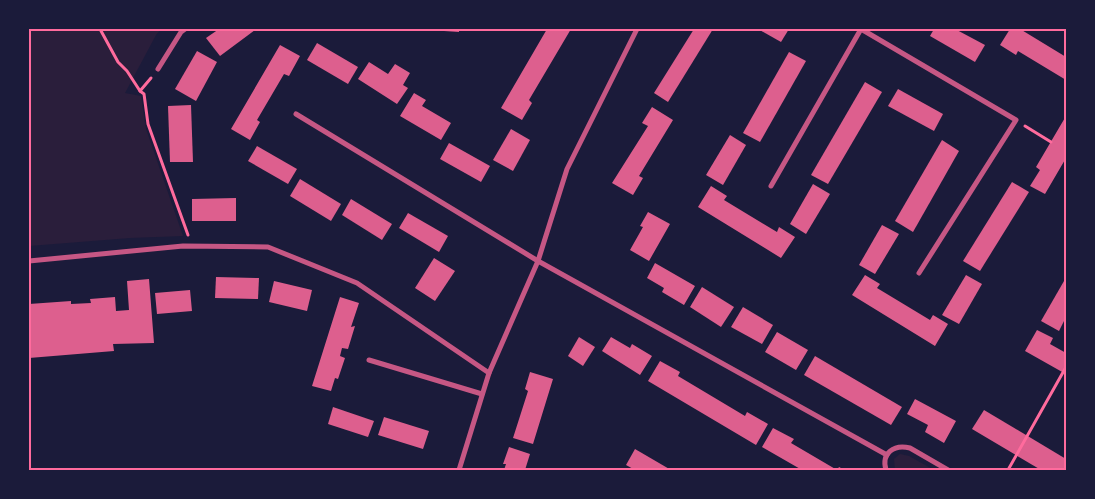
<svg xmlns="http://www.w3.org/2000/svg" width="1095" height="499" font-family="'PT Serif',serif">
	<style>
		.green { fill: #2a1e3b }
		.building { fill: #dd5f8e }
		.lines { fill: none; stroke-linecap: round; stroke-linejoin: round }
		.path { stroke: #ff6b9d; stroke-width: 3 }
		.minor { stroke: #c65784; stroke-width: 5 }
		.neatline { fill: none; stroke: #ff6b9d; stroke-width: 2 }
	</style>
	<rect width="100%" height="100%" fill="#1b1b3a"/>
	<g class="green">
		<polygon points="29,29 161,29 156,35 125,93 141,96 146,129 183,236 130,238 29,246"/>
		<polygon points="900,454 909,456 934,470 895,470 894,459"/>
	</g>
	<g class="building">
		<polygon points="219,29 254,29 255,30 220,56 206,38"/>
		<polygon points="429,29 459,29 459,32 429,30"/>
		<polygon points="547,29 571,29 529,100 532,103 522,120 501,108"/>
		<polygon points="694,29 713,29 668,102 654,93"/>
		<polygon points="758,29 789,29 781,42"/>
		<polygon points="934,29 955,29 985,45 975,62 930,36"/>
		<polygon points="1010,29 1020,29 1066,57 1066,80 1018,51 1016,55 1000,45"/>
		<polygon points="317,43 358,67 348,84 307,60"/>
		<polygon points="280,45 300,56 289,76 284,74 257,120 260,122 250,140 231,129"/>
		<polygon points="197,51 217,62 196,101 175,89"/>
		<polygon points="789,52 806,61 760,142 743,133"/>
		<polygon points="369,62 388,74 395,64 410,73 403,85 408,88 397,104 358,79"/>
		<polygon points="865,82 882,92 828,184 811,175"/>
		<polygon points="898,89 943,114 934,131 888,106"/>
		<polygon points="414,93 426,100 422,106 451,123 441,140 400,116"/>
		<polygon points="191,105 193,162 170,162 168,106"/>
		<polygon points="652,107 673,120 639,176 643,178 633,195 612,183 648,126 642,123"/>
		<polygon points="1066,116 1066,158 1045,194 1030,186 1040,170 1036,167"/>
		<polygon points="511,129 530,140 513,171 493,160"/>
		<polygon points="730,135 746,145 723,185 706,175"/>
		<polygon points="942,140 959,151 913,232 895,221"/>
		<polygon points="449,143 490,166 481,182 440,159"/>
		<polygon points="257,146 297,169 288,184 248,161"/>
		<polygon points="300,179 341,204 331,221 290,196"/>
		<polygon points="1012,182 1029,192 980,271 963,261"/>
		<polygon points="813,184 830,194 806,234 790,224"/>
		<polygon points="711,186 727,196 724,200 777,232 779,227 795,237 781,258 698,207"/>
		<polygon points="236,198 236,221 192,221 192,199"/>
		<polygon points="351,199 392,224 382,240 342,215"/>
		<polygon points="648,212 670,224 649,261 630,250 643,227 640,226"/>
		<polygon points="408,213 448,236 439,252 399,228"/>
		<polygon points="882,225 899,234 875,274 859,265"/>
		<polygon points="434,258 455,271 435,301 415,288"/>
		<polygon points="655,263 695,286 684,305 662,292 664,288 647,278"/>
		<polygon points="865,275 880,284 877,288 930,320 933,315 948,324 935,346 852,295"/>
		<polygon points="966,275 982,284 959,324 942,315"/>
		<polygon points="216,277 259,278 258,299 215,298"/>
		<polygon points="149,279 154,343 113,344 114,351 29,358 29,304 71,301 71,304 91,303 90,299 115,297 116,311 129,310 127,281"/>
		<polygon points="274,281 312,290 307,311 269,302"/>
		<polygon points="1064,281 1066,283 1066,317 1059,331 1041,321"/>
		<polygon points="702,287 734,307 721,327 690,307"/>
		<polygon points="190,290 192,311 157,314 155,293"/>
		<polygon points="340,297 359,303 351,327 355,326 348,349 342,348 340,356 345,358 338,379 335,378 331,391 312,386"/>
		<polygon points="743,307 773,325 762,344 731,327"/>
		<polygon points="1037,330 1053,338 1050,344 1066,353 1066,368 1064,373 1025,351"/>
		<polygon points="777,332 808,350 796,370 765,352"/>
		<polygon points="579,337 595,347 583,366 568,356"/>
		<polygon points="611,337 630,348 632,344 652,356 640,375 602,351"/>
		<polygon points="815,356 902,407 891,425 804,375"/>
		<polygon points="660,361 680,372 678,376 745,416 747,412 768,424 756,445 648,381"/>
		<polygon points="530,372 553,379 533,444 513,438 528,391 525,389"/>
		<polygon points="915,399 956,421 944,443 925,432 928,425 907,414"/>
		<polygon points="333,407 374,421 368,437 328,424"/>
		<polygon points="984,410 1066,459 1066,470 1041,470 972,429"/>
		<polygon points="384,417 429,431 423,449 378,435"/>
		<polygon points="773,428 794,439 791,443 837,470 839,467 845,470 802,470 762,447"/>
		<polygon points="509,447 530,454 525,470 504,470 506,464 503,464"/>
		<polygon points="635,449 671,470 635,470 626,465"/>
	</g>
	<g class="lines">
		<g class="path">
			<polyline points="100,29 118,62 127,71 140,91 144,94 148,124 188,235"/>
			<polyline points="140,91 151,78"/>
			<polyline points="1025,126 1051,142"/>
			<polyline points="1008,470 1066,367"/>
		</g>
		<g class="minor">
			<polyline points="861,29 1016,120 919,273"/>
			<polyline points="158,69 181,32 185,29"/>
			<polyline points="296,114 538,261 887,455"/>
			<polyline points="771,186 861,29"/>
			<polyline points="29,261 183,246 268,247 357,283 489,373"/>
			<polyline points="369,360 482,394"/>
			<polyline points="459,470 489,373 538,261 567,169 637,29"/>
			<path d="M 886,470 C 881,453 894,444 910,448 L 948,470"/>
		</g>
	</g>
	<rect width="1095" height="499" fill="none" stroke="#1b1b3a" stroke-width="60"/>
	<rect x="30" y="30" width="1035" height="439" class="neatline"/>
</svg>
